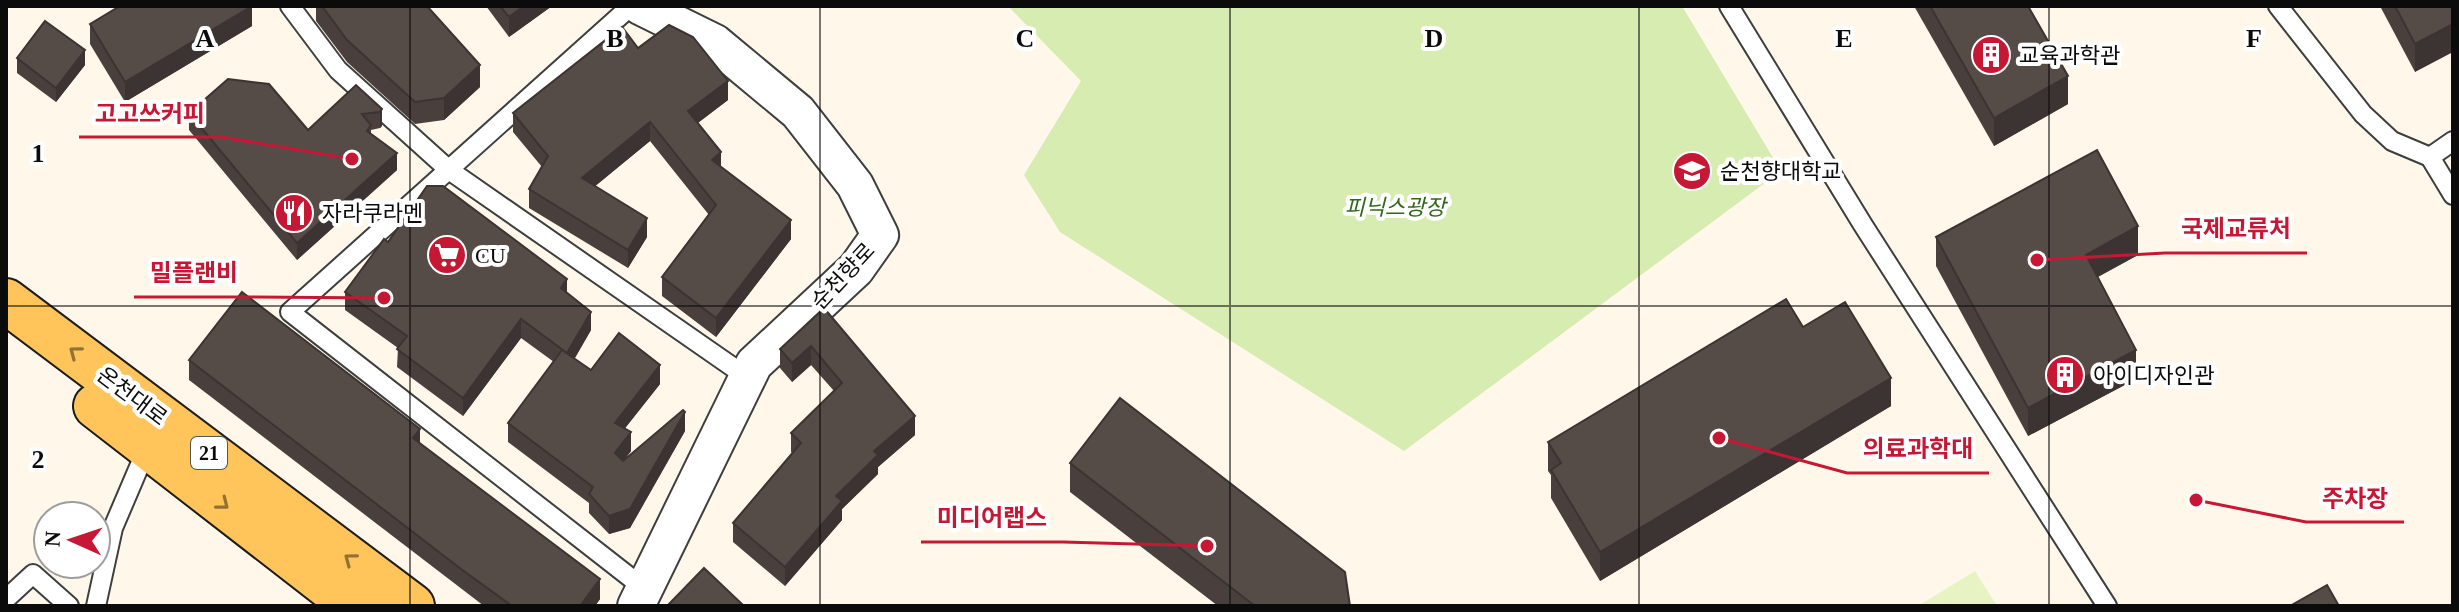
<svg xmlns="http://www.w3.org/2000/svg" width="2459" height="612" font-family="'Times New Roman','Noto Sans KR',serif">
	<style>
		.green { fill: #d6ecb0 }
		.pitch { fill: #e8f3c3 }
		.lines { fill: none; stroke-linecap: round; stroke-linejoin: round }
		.lane-casing { stroke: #3e3e3e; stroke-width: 22 }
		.street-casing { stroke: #3e3e3e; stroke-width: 40 }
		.primary-casing { stroke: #1c1c1c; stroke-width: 48 }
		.lane { stroke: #fff; stroke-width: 18 }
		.street { stroke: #fff; stroke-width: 36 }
		.primary { stroke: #ffc45a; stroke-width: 44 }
		.wall { fill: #49403d }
		.shaded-wall { fill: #3c3432 }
		.building { fill: #554b47; stroke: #3c3432; stroke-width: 2 }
		.oneway { stroke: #917136 }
		.grid { fill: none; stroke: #0b0b0b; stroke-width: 2; stroke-opacity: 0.55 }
		.labels { text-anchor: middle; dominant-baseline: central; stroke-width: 8; stroke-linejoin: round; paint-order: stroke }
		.shield { fill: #fff; stroke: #545454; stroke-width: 2 }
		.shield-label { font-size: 20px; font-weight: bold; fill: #0b0b0b }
		.poi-label { font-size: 22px; fill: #0b0b0b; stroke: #fff; text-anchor: start }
		.park-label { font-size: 22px; font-style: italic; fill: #316817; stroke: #fff }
		.street-label { font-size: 22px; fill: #0b0b0b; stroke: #fff }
		.grid-label { font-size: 26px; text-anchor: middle; font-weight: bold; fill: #0b0b0b; stroke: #fff; stroke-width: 8; stroke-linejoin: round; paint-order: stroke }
		.leader { fill: none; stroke: #c61835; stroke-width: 3 }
		.callout-dot { fill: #c61835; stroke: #fff; stroke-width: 3 }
		.callout-label { font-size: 24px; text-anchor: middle; font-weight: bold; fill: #c61835; stroke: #fff; stroke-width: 8; stroke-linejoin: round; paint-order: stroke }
	</style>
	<rect width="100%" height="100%" fill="#fff8ea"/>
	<polygon class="green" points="1011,6 1682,6 1781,171 1404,451 1060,232 1024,175 1081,81 1010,8"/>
	<polygon class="pitch" points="1975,571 1997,606 1918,606"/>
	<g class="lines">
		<defs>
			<g id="lane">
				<polyline points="290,6 338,70 449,170 747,377"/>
				<polyline points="631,6 290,312 645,589"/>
				<polyline points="1729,6 1863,225 2107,606"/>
				<polyline points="2278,6 2363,114 2392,141 2430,157"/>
				<polyline points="2453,141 2430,157 2453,195"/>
				<polyline points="6,599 33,574 69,606"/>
				<polyline points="96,606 113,528 148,446"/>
			</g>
			<polyline id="street" points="636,606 754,364 856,269 880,235 855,185 798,112 715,43 640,6"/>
			<g id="primary">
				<polyline points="6,301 412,606"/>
				<polyline points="96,406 354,606"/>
			</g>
		</defs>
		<use href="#lane" class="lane-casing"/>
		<use href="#street" class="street-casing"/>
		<use href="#primary" class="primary-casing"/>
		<use href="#lane" class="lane"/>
		<use href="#street" class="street"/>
		<use href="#primary" class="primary"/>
	</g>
	<g class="wall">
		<polygon points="316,6 427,6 480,87 444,120 415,124 347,62 316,21"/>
		<polygon points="486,6 552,6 509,37"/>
		<polygon points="1914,6 2028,6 2068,104 1994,146"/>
		<polygon points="2380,6 2453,6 2415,72"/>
		<polygon points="90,24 252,26 125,102 90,44"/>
		<polygon points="638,48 728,100 698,123 721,167 791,239 716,337 662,296 662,277 709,215 650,141 595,186 647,237 628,268 529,208 529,189 542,167 513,132 513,113"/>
		<polygon points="17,58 85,65 56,102 17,73"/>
		<polygon points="382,109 382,126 380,128 371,130 371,134 397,170 297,260 189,130 189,113 308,130"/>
		<polygon points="1936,237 2138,255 2098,277 2136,379 2028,436 1936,266"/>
		<polygon points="388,242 567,293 591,330 574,359 591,370 660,384 625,428 631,451 624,460 685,431 630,528 609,534 589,513 589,503 508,442 508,423 554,362 521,338 463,416 397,367 398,348 345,310 345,292"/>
		<polygon points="824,308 915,435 878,467 878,474 842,509 842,520 785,586 733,542 733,523 792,453 791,452 791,433 834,391 811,365 792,382 780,368 780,349"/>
		<polygon points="1803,327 1891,406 1600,581 1551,498 1551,475 1548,471 1548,442"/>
		<polygon points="189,360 420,444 600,599 595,606 484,606 189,380"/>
		<polygon points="1070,463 1350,606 1218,606 1070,492"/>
	</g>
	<g class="shaded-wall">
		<polygon points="252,6 252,26 125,102 125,82"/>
		<polygon points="524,6 552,6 509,37 509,17"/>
		<polygon points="2453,24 2453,52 2415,72 2415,44"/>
		<polygon points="85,50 85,65 56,102 56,88"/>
		<polygon points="480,65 480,87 444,120 444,98"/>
		<polygon points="2068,76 2068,104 1994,146 1994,118"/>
		<polygon points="728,81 728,100 688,130 688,111"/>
		<polygon points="382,109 382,126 380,128 380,112"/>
		<polygon points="650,122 650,141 582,197 582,178"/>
		<polygon points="721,152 721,171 712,160"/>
		<polygon points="397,153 397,170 297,260 297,243"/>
		<polygon points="647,218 647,237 628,268 628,250"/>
		<polygon points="791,220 791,239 716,337 716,318"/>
		<polygon points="2138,226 2138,255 2086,283 2086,255"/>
		<polygon points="567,279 567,297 561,288"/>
		<polygon points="591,312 591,330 567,372 567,353"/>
		<polygon points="521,319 521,338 463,416 463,398"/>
		<polygon points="811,346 811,365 792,382 792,363"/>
		<polygon points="2136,350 2136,379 2028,436 2028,408"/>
		<polygon points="660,365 660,384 615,441 615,423"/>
		<polygon points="1891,378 1891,406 1600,581 1600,552"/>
		<polygon points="685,412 685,431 630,528 609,534 609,516"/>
		<polygon points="915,416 915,435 878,467 878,474 842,509 842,520 785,586 785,567 836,496 874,451"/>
		<polygon points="420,429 420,449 413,438"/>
		<polygon points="631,432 631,451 615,472 615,453"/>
		<polygon points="600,579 600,599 595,606 580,606"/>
	</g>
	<g class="building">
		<polygon points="120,6 252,6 125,82 90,24"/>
		<polygon points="322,6 427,6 480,65 444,98 415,102 347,40"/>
		<polygon points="500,6 524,6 509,17"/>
		<polygon points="1930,6 2028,6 2068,76 1994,118"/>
		<polygon points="2395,6 2453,6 2453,24 2415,44"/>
		<polygon points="45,21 85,50 56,88 17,58"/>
		<polygon points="669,25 693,37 728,81 688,111 721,152 712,160 791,220 716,318 662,277 716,205 650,122 582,178 647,218 628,250 529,189 548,156 513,113 622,27 638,48"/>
		<polygon points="228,79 269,84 308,130 356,85 382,109 380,112 362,114 371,125 367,131 397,153 297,243 189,113"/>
		<polygon points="2097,150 2138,226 2086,255 2136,350 2028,408 1936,237"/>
		<polygon points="427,186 443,186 567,279 561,288 591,312 567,353 521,319 463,398 397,349 407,336 345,292 384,239 388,242"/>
		<polygon points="242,292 420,429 413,438 600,579 580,606 512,606 461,569 189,360"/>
		<polygon points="1786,299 1803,327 1845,302 1891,378 1600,552 1551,470 1561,463 1548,442"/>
		<polygon points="824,308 915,416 874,451 878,455 836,496 842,501 785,567 733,523 801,443 791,433 842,383 811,346 792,363 780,349"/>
		<polygon points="619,333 660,365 615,423 631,432 615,453 623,461 683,410 685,412 630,509 609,516 589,494 593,487 508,423 562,350 591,370"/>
		<polygon points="1120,398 1345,572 1350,606 1255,606 1070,463"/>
		<polygon points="704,568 744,606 667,606"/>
		<polygon points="2327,585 2339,606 2290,606"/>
	</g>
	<defs><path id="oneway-chevron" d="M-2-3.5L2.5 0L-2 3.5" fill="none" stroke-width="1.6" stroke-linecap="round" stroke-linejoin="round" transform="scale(2)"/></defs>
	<g class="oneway">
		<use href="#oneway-chevron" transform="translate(75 352) rotate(-143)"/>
		<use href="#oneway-chevron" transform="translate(223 504) rotate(38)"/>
		<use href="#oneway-chevron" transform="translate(350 559) rotate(-143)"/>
	</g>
	<path class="grid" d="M 410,6 L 410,606M 820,6 L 820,606M 1230,6 L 1230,606M 1639,6 L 1639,606M 2049,6 L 2049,606M 6,306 L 2453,306"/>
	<defs>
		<symbol id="building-disc" viewBox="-11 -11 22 22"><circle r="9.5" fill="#c61835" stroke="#fff"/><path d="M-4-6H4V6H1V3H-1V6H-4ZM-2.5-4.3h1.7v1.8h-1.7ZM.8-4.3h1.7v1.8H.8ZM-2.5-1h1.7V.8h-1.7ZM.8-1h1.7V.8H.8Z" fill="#fff"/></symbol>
		<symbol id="university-disc" viewBox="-11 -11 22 22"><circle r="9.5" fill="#c61835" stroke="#fff"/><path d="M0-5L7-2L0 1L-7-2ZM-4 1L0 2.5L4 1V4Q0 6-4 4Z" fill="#fff"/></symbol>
		<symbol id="restaurant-disc" viewBox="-11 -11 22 22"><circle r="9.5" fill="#c61835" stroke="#fff"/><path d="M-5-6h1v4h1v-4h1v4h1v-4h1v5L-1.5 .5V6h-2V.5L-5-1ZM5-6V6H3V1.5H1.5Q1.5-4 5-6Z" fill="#fff"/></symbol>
		<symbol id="supermarket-disc" viewBox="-11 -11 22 22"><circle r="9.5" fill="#c61835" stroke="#fff"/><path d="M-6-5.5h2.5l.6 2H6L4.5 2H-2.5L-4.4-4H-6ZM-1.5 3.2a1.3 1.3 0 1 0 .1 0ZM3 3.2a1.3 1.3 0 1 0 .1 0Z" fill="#fff"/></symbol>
	</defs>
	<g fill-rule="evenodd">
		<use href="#building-disc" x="1969" y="33" width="44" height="44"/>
		<use href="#university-disc" x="1670" y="149" width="44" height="44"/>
		<use href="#restaurant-disc" x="272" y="191" width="44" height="44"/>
		<use href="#supermarket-disc" x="425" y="233" width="44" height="44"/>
		<use href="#building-disc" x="2043" y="353" width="44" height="44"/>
	</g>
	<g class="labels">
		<rect class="shield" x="191" y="437" width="36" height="32" rx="6"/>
		<g class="shield-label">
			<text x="209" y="453">21</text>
		</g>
		<g class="poi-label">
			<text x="2019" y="55">교육과학관</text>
			<text x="1720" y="171">순천향대학교</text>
			<text x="322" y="213">자라쿠라멘</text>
			<text x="475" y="255">CU</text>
			<text x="2093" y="375">아이디자인관</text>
		</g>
		<g class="park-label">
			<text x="1395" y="207">피닉스광장</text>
		</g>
		<g class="street-label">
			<text transform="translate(843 276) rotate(-47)">순천향로</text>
			<text transform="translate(132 396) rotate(37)">온천대로</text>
		</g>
	</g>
	<g class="grid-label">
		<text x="205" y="47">A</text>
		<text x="615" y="47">B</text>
		<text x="1025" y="47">C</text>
		<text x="1434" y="47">D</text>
		<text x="1844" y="47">E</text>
		<text x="2254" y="47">F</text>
		<text x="38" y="162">1</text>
		<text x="38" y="468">2</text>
	</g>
	<path class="leader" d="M352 159L221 137H79M2037 260L2165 253H2307M384 298L254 297H134M1719 438L1847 473H1989M2196 500L2306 522H2404M1207 546L1063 542H921"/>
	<g class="callout-dot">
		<circle cx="352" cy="159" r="8"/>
		<circle cx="2037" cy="260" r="8"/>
		<circle cx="384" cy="298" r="8"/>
		<circle cx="1719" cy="438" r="8"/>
		<circle cx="2196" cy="500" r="8"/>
		<circle cx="1207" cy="546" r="8"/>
	</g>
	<g class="callout-label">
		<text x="150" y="122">고고쓰커피</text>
		<text x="2236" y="237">국제교류처</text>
		<text x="194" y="281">밀플랜비</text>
		<text x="1918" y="457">의료과학대</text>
		<text x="2355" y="507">주차장</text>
		<text x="992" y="526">미디어랩스</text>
	</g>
	<rect width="2459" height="612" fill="none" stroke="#0b0b0b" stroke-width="16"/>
	<g transform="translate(72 540) rotate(273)"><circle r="38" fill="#ffffff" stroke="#9d9d9d" stroke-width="2"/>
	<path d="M0-6L14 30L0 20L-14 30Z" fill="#c61835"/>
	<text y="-12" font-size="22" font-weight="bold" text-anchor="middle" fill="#0b0b0b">N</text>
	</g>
</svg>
